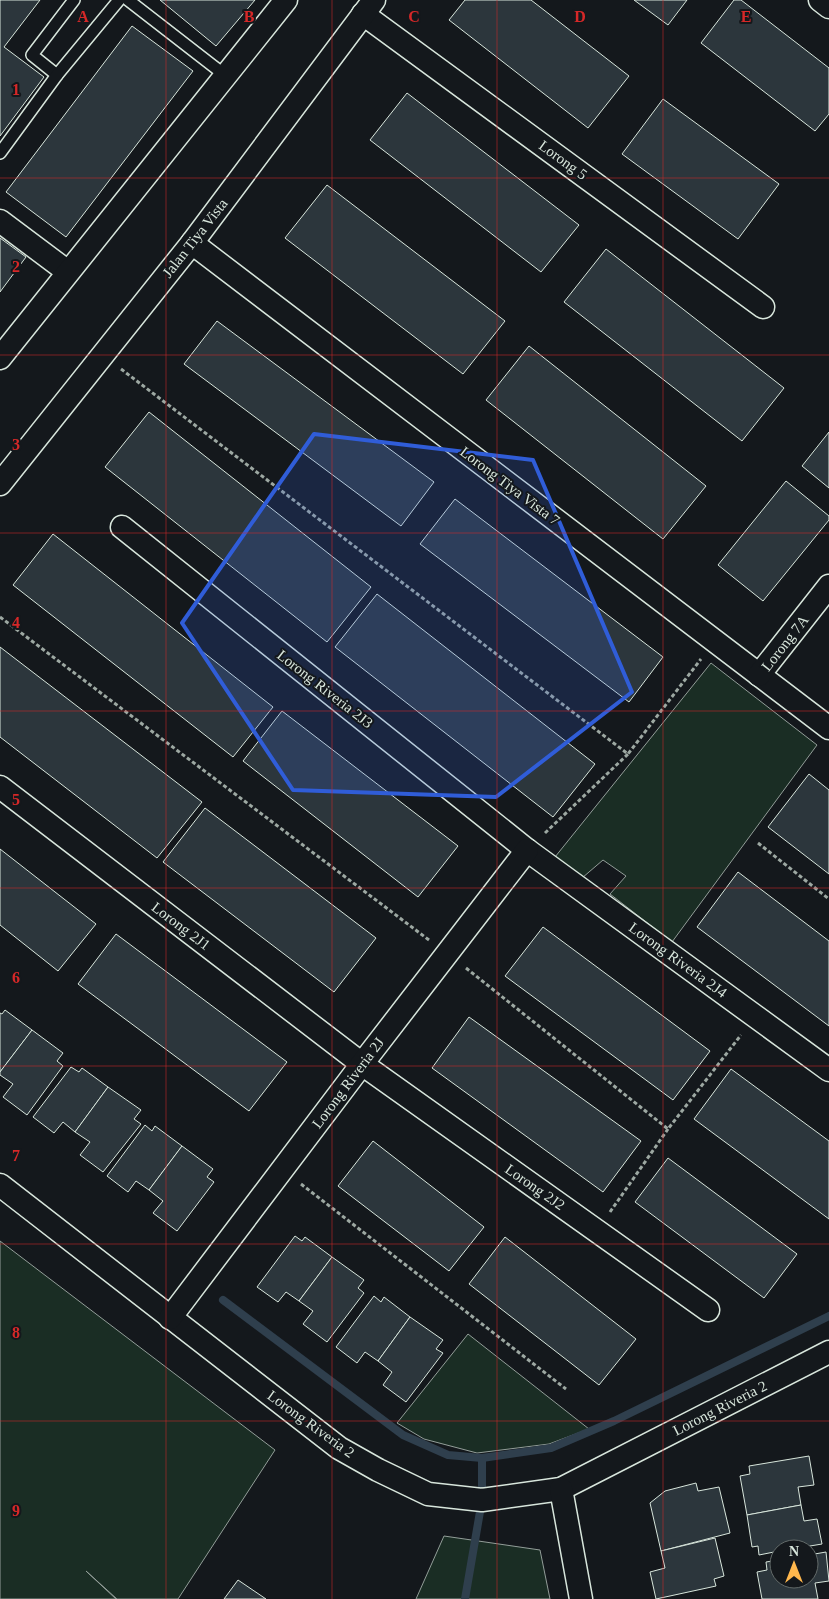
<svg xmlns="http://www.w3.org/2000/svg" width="829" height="1599" font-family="Georgia,serif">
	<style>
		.green { fill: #1a2d24; stroke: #939e99 }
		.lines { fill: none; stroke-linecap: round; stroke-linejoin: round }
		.stream { stroke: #2f3f4d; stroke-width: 8 }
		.building { fill: #2c363c; stroke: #d8e6dc }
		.service-casing { stroke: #d8e6dc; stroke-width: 14 }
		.minor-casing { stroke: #d8e6dc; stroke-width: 25 }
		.path { stroke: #9da8a2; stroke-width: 3; stroke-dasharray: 4 2.5; stroke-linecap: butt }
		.service { stroke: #14181c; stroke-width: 11 }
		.minor { stroke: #14181c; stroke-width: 22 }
		.marked { fill: #305dd8; fill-opacity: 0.2; stroke: #305dd8; stroke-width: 4; stroke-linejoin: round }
		.grid { fill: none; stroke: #d62828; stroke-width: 1; stroke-opacity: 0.55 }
		.labels { text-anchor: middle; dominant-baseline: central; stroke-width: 4; stroke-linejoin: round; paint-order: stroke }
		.street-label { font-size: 15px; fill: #d8e6dc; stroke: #14181c }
		.grid-label { font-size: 16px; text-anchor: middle; font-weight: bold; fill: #d62828; stroke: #14181c; stroke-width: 4; stroke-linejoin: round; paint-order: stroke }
	</style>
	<rect width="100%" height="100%" fill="#14181c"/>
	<g class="green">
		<polygon points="711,663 817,745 672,942 610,894 626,876 603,860 582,878 555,857"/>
		<polygon points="0,1241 275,1450 178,1599 117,1599 86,1571 116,1599 0,1599"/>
		<polygon points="468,1334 589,1429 549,1444 477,1453 424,1439 397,1423"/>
		<polygon points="444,1536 540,1550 550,1599 416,1599"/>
	</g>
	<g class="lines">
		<g class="stream">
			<polyline points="223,1300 403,1435 448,1455 482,1458 551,1448 614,1421 829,1316"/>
			<polyline points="465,1599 482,1500 482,1458"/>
		</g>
	</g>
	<g class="building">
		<polygon points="0,0 40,0 4,47 44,77 0,136"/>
		<polygon points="160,0 255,0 216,46"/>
		<polygon points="465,0 531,0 629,76 588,128 449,20"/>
		<polygon points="634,0 687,0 668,25"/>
		<polygon points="734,0 741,0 829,68 829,114 815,131 701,43"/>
		<polygon points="132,26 193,71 66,237 6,192"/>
		<polygon points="407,93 579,225 541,272 370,140"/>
		<polygon points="663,99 779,184 738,239 622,154"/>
		<polygon points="327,185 505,321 463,374 285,238"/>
		<polygon points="0,238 26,257 0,292"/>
		<polygon points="606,249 784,388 742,441 564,302"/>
		<polygon points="217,321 434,482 401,526 184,364"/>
		<polygon points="529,346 706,486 663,539 486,400"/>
		<polygon points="149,412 371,587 327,642 105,467"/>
		<polygon points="829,432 829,488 802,466"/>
		<polygon points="786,481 829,516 829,520 763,601 718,565"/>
		<polygon points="455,499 663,657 629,702 420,544"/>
		<polygon points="53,534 273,707 233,757 13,585"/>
		<polygon points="377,594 595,764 553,817 335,647"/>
		<polygon points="0,647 202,802 157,858 0,737"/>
		<polygon points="282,711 458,846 418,897 243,761"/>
		<polygon points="809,774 829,790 829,874 768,827"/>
		<polygon points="205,808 376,938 334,992 163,862"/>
		<polygon points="0,849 96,924 58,971 0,925"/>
		<polygon points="738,872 829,941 829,1026 697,927"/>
		<polygon points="543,927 710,1051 673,1100 505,976"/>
		<polygon points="116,934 287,1062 249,1111 78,984"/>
		<polygon points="5,1010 32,1030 0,1072 0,1013 2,1014"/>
		<polygon points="469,1017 641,1141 603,1192 432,1068"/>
		<polygon points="32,1030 63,1053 57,1061 63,1066 27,1115 3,1097 13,1084 0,1075 0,1072"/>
		<polygon points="71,1067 79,1072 82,1068 108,1087 75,1132 63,1122 54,1133 33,1117"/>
		<polygon points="731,1069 829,1141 829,1219 694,1119"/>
		<polygon points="108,1087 141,1110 134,1119 141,1124 103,1172 80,1155 90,1142 75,1132"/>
		<polygon points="145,1125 152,1131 155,1126 182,1146 149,1190 136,1181 128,1192 107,1176"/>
		<polygon points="373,1141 484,1227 449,1271 338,1186"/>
		<polygon points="182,1146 213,1169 207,1177 214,1182 177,1231 153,1213 163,1201 149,1190"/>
		<polygon points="668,1158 797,1254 764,1298 635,1202"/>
		<polygon points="295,1236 302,1241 305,1237 332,1257 299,1301 286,1292 278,1302 257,1287"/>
		<polygon points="505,1237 636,1339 599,1385 469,1284"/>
		<polygon points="332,1257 364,1280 358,1288 364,1293 327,1342 303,1324 313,1311 299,1301"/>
		<polygon points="374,1296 381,1302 384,1297 410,1317 378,1361 365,1352 357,1363 336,1347"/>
		<polygon points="410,1317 443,1340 436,1349 443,1353 406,1402 383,1385 392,1372 378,1361"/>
		<polygon points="809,1456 814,1485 798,1487 801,1505 747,1515 740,1476 750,1474 749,1466"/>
		<polygon points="696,1483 698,1491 719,1487 730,1533 661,1551 650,1503 665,1491"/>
		<polygon points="801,1505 804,1521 817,1519 822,1544 792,1549 779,1549 779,1551 759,1555 758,1546 752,1547 747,1515"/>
		<polygon points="715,1538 724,1576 714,1579 716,1586 656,1599 650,1572 665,1568 661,1551"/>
		<polygon points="826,1552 829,1581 815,1583 818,1599 762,1599 757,1572 767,1570 766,1562 779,1560 779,1579 809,1579 809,1555"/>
		<polygon points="238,1580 266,1599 224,1599"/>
	</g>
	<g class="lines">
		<defs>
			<g id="service">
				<polyline points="128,0 226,76"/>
				<polyline points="57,75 32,55 74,0"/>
				<polyline points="0,153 57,75 119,0"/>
			</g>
			<g id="minor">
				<polyline points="820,0 829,7"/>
				<polyline points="363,14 763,307"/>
				<polyline points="0,221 68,272"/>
				<polyline points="192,243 829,728"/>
				<polyline points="0,358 286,0"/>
				<polyline points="0,484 192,243 374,0"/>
				<polyline points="122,527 527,850 829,1070"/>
				<polyline points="759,675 829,586"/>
				<polyline points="0,787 362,1064 708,1310"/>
				<polyline points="0,1185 339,1448 378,1470 428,1494 482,1500 561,1489 829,1352"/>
				<polyline points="170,1318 362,1064 527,850"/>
				<polyline points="561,1489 581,1599"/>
			</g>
		</defs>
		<use href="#service" class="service-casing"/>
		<use href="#minor" class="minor-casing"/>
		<g class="path">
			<polyline points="121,369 628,754 701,659"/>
			<polyline points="0,617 429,940"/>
			<polyline points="545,833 628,754"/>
			<polyline points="758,843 829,899"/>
			<polyline points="466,968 668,1129 741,1035"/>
			<polyline points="301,1184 566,1389"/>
			<polyline points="610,1212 668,1129"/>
		</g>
		<use href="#service" class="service"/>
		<use href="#minor" class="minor"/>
	</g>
	<path class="marked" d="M 314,434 L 533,460 L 632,692 L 496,797 L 293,790 L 182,623 Z"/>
	<path class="grid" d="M 166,0 L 166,1599M 332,0 L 332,1599M 497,0 L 497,1599M 663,0 L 663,1599M 0,178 L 829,178M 0,355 L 829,355M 0,533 L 829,533M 0,711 L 829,711M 0,888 L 829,888M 0,1066 L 829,1066M 0,1244 L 829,1244M 0,1421 L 829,1421"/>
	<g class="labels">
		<g class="street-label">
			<text transform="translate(563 160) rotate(36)">Lorong 5</text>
			<text transform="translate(195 238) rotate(-52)">Jalan Tiya Vista</text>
			<text transform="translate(510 486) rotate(37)">Lorong Tiya Vista 7</text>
			<text transform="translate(785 643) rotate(-52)">Lorong 7A</text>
			<text transform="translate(325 689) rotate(38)">Lorong Riveria 2J3</text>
			<text transform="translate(181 926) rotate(37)">Lorong 2J1</text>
			<text transform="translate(678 960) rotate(36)">Lorong Riveria 2J4</text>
			<text transform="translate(348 1083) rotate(-53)">Lorong Riveria 2J</text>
			<text transform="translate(535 1187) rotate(35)">Lorong 2J2</text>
			<text transform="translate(720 1408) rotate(-27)">Lorong Riveria 2</text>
			<text transform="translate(311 1424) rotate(36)">Lorong Riveria 2</text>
		</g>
	</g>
	<g class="grid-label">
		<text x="83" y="22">A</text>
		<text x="249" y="22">B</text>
		<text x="414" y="22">C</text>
		<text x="580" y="22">D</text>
		<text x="746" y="22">E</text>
		<text x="16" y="95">1</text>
		<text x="16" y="272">2</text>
		<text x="16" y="450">3</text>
		<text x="16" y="628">4</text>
		<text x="16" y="805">5</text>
		<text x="16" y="983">6</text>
		<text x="16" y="1161">7</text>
		<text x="16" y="1338">8</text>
		<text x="16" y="1516">9</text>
	</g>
	<g transform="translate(794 1564)"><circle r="24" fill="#14181c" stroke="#626a69"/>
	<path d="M0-4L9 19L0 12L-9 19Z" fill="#ffb74d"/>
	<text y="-8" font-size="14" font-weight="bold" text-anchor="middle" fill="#d8e6dc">N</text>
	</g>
</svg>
